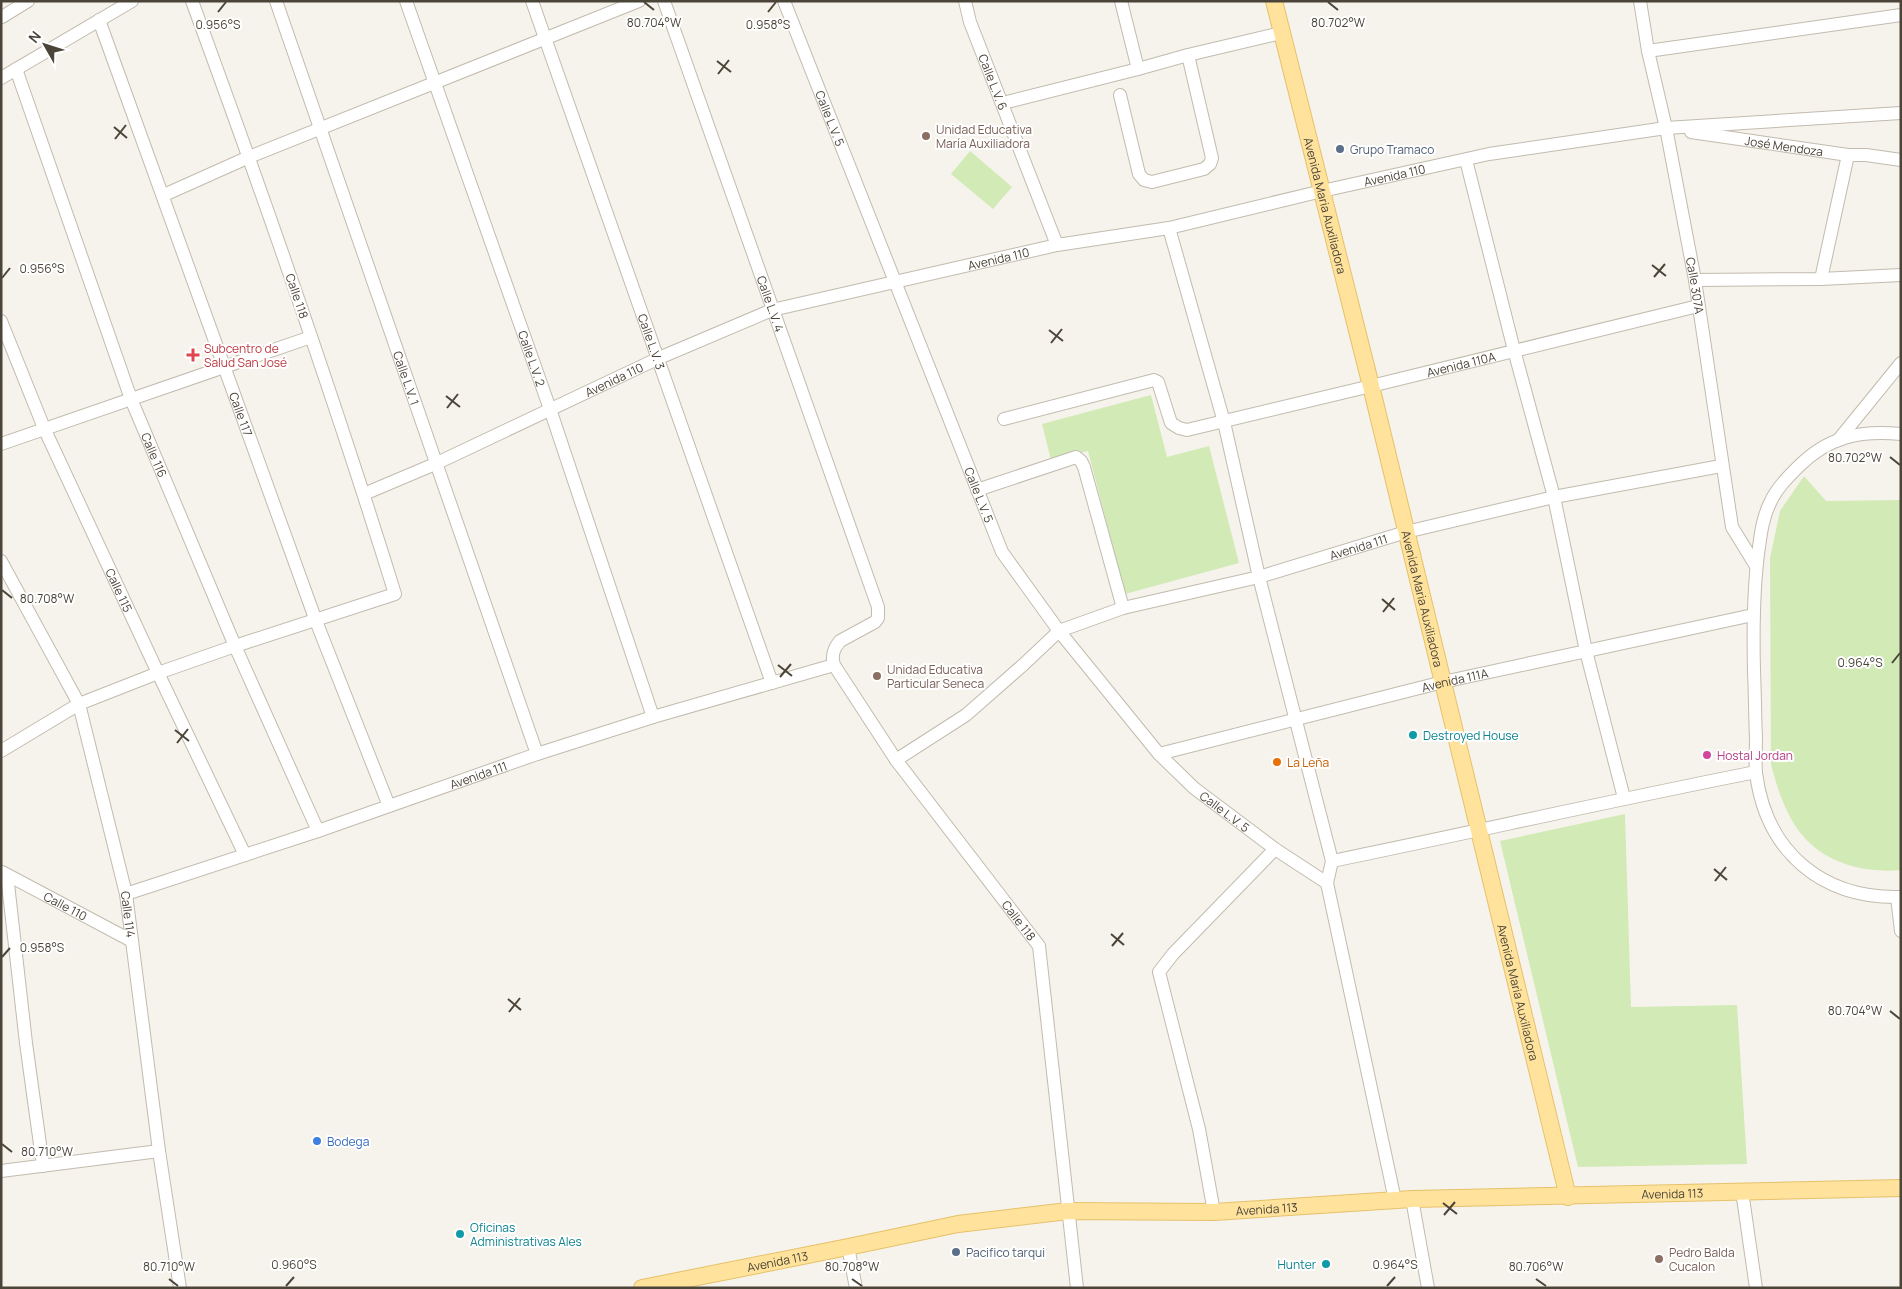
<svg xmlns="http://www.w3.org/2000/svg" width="1902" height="1289" font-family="Manrope,sans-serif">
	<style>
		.green { fill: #d2eab5 }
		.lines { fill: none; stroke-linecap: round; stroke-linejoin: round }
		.minor-casing { stroke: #c2bbae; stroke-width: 14 }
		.major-casing { stroke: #e6c16a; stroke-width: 18 }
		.minor { stroke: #fff; stroke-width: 12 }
		.major { stroke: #ffe39c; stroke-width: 16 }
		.ticks { fill: none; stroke: #4b4439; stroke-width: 2 }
		.education-dot { fill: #8d6e63; stroke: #fff; stroke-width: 2 }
		.service-dot { fill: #5c6f8a; stroke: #fff; stroke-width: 2 }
		.health-dot { fill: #e0444e; stroke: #fff; stroke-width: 2 }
		.culture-dot { fill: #0f9aa8; stroke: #fff; stroke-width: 2 }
		.hotel-dot { fill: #d1479c; stroke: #fff; stroke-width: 2 }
		.food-dot { fill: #e8710a; stroke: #fff; stroke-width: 2 }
		.shop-dot { fill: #3f7fe0; stroke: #fff; stroke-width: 2 }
		.labels { text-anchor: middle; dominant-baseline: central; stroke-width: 4; stroke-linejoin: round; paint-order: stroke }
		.street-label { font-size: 12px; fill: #4b4439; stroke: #fff }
		.education-label { font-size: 12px; fill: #785e54; stroke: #fff; text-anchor: start }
		.service-label { font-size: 12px; fill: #4e5e75; stroke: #fff; text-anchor: start }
		.health-label { font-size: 12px; fill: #be3a42; stroke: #fff; text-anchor: start }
		.culture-label { font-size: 12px; fill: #0d838f; stroke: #fff; text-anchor: start }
		.hotel-label { font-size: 12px; fill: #b23c85; stroke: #fff; text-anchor: start }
		.food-label { font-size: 12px; fill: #c56008; stroke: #fff; text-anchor: start }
		.shop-label { font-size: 12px; fill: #366cbe; stroke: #fff; text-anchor: start }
		.ticks-label { font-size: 12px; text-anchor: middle; fill: #4b4439; stroke: #fff; stroke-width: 4; stroke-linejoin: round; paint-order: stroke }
	</style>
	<rect width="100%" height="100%" fill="#f6f3ec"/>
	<g class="green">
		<polygon points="970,151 1012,187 993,209 951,174"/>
		<polygon points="1151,395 1167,457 1209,446 1239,563 1125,594 1088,451 1051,460 1042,424"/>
		<path d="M 1804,476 L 1826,501 L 1901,500 L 1901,870 C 1871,873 1836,866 1813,846 C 1789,826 1778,792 1771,764 L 1770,558 L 1780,511 Z"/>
		<polygon points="1625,814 1631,1007 1737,1005 1747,1164 1578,1167 1500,841"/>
	</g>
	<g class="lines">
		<defs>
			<g id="minor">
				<path id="s1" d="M 276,1 L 537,754"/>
				<path id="s2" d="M 406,1 L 550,409 L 653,717"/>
				<path id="s3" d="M 532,1 L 772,683"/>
				<path id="s4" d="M 664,1 L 878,607 L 878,618 L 875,622 L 840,641 C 834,648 831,655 834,665 L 896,760 L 1039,946 L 1077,1288"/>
				<path id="s5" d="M 784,1 L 1002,552 L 1059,631 L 1159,754 L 1194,788 L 1275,849 L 1327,883"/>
				<path id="s6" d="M 965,1 L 970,22 L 1057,245"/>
				<polyline points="1121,1 1138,69"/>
				<path id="s7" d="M 1640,1 L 1648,51 L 1666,128 L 1695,280 L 1732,527 L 1756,566"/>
				<polyline points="2,17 28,1"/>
				<path id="s8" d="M 99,20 L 316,621 L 389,806"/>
				<polyline points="1648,51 1901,15"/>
				<path id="s9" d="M 16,69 L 131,399 L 235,646 L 318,831"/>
				<polyline points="1,78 132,1"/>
				<polyline points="1120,95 1139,174 1144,180 1152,182 1204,169 1210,164 1212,158 1188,55"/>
				<polyline points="1003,103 1138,69 1188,55 1281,33"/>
				<path id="s10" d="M 1691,132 L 1848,155 L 1866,155 L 1901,160"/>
				<polyline points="1466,160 1514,350 1554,497 1586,651 1624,798"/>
				<polyline points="164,195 249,157 639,1"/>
				<polyline points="1169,228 1224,422 1259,577 1332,861 1327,883 1395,1200"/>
				<polyline points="1821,279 1848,155"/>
				<polyline points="1695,280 1821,279 1901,275"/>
				<path id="s11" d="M 1,321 L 44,428 L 158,673 L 245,855"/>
				<path id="s12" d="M 1004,419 L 1154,380 L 1158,382 L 1171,423 L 1179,428 L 1187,430 L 1371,386 L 1698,306"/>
				<path d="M 1901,434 C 1859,430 1828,437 1798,467 C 1787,478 1776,489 1770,503 C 1763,517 1761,532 1759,547 C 1753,588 1753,629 1754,671 C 1755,694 1755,716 1756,739 C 1756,750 1755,762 1756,773 C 1766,852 1822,899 1901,897"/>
				<polyline points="1840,438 1901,363"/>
				<polyline points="1,444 311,337"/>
				<polyline points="977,490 1076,457 1081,461 1084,467 1123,608"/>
				<path id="s13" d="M 364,494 L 435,464 L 659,358 L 772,310 L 1057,245 L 1169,228 L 1322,191 L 1489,154 L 1666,128 L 1901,113"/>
				<path id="s14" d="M 1,561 L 79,704 L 126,894 L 159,1151 L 180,1288"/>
				<path d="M 1,751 L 79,704 L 158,673 L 235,646 L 395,594 C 333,394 264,197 192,1"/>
				<path id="s15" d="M 1159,754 L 1443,682 L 1753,615"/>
				<path id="s16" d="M 896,760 L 966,715 L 1023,665 L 1059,631 L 1123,608 L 1259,577 L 1406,532 L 1554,497 L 1721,466"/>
				<path d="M 1332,861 C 1473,832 1614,800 1756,772"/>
				<path id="s17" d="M 2,872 L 132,941"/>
				<polyline points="7,875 26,1043 43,1166"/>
				<path id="s18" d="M 126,894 L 318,831 L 537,754 L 653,717 L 834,665"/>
				<polyline points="1897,897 1901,931"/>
				<polyline points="1,1171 159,1151"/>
				<polyline points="1742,1191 1756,1288"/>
				<polyline points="1412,1199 1428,1288"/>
				<polyline points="1214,1212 1199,1129 1159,972 1173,954 1275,849"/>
				<polyline points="848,1247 856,1288"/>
			</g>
			<g id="major">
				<path id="s19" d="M 1274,1 L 1371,386 L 1568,1197"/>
				<path id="s20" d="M 642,1288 L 848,1247 L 958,1224 L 1068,1211 L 1214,1212 L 1412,1199 L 1901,1188"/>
			</g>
		</defs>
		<use href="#minor" class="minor-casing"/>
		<use href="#major" class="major-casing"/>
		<use href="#minor" class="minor"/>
		<use href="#major" class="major"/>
	</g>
	<path class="ticks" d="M 644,2 L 654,10M 1328,2 L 1338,10M 218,12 L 226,2M 768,12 L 776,2M 717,61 L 731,72M 718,74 L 729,60M 114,127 L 127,138M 115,139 L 126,125M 1652,265 L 1666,276M 1654,277 L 1665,264M 2,278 L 10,268M 1049,330 L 1063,341M 1051,343 L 1062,329M 446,396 L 460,407M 447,408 L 458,394M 1890,457 L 1900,465M 2,590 L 12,598M 1382,599 L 1395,610M 1383,612 L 1394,598M 1892,663 L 1900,653M 778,665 L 792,676M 780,677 L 791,664M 175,730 L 189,741M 177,743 L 188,729M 1714,869 L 1727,880M 1715,881 L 1726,867M 1111,934 L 1124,945M 1112,946 L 1123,933M 2,957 L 10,948M 508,999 L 521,1010M 1890,1011 L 1900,1019M 509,1012 L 520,998M 2,1144 L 12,1152M 1443,1203 L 1457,1214M 1444,1215 L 1455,1202M 169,1279 L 178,1286M 852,1279 L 862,1286M 1536,1279 L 1546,1286M 286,1286 L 294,1277M 1387,1286 L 1395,1277"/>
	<g class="education-dot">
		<circle cx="926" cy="136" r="5"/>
		<circle cx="877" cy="676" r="5"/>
		<circle cx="1659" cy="1259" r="5"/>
	</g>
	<g class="service-dot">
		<circle cx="1340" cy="149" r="5"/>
		<circle cx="956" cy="1252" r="5"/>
	</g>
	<path class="health-dot" d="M190.5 347.5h5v5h5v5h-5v5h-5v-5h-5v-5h5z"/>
	<g class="culture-dot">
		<circle cx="1413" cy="735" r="5"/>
		<circle cx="460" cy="1234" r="5"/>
		<circle cx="1326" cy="1264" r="5"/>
	</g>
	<circle class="hotel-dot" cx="1707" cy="755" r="5"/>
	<circle class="food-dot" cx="1277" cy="762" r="5"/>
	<circle class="shop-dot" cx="317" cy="1141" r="5"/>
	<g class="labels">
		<g class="street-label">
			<text stroke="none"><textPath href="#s6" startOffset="86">Calle L.V. 6</textPath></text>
			<text stroke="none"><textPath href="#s5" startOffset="126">Calle L.V. 5</textPath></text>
			<text stroke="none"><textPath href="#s10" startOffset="94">José Mendoza</textPath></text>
			<text stroke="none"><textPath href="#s13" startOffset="1085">Avenida 110</textPath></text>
			<text stroke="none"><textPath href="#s19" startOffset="211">Avenida Maria Auxiliadora</textPath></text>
			<text stroke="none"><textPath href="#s13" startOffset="680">Avenida 110</textPath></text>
			<text stroke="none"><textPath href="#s7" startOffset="290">Calle 307A</textPath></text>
			<text transform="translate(297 296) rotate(71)">Calle 118</text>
			<text stroke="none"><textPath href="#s4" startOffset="321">Calle L.V. 4</textPath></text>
			<text stroke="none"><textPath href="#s3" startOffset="361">Calle L.V. 3</textPath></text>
			<text stroke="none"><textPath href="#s2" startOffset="379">Calle L.V. 2</textPath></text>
			<text stroke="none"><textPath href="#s12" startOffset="502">Avenida 110A</textPath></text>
			<text stroke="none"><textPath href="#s1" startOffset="399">Calle L.V. 1</textPath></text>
			<text stroke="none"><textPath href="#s13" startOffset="275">Avenida 110</textPath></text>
			<text stroke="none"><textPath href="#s8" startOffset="419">Calle 117</textPath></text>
			<text stroke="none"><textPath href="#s9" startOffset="410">Calle 116</textPath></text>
			<text stroke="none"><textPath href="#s5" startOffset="531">Calle L.V. 5</textPath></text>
			<text stroke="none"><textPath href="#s16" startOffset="520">Avenida 111</textPath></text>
			<text stroke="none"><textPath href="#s11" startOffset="294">Calle 115</textPath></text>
			<text stroke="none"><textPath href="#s19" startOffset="616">Avenida Maria Auxiliadora</textPath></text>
			<text stroke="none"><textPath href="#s15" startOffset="305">Avenida 111A</textPath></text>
			<text stroke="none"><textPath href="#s18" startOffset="372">Avenida 111</textPath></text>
			<text stroke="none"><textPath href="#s5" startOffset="936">Calle L.V. 5</textPath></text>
			<text stroke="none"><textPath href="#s17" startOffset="72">Calle 110</textPath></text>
			<text stroke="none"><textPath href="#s14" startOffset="379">Calle 114</textPath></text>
			<text stroke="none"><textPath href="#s4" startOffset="1040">Calle 118</textPath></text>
			<text stroke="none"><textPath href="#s19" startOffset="1021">Avenida Maria Auxiliadora</textPath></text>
			<text stroke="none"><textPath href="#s20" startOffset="1038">Avenida 113</textPath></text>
			<text stroke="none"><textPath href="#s20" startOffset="632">Avenida 113</textPath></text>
			<text stroke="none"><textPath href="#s20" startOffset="138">Avenida 113</textPath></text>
		</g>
		<g class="education-label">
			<text x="936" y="129">Unidad Educativa<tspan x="936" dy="14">María Auxiliadora</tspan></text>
			<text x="887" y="669">Unidad Educativa<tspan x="887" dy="14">Particular Seneca</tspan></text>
			<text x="1669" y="1252">Pedro Balda<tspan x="1669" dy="14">Cucalon</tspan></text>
		</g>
		<g class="service-label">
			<text x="1350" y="149">Grupo Tramaco</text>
			<text x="966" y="1252">Pacifico tarqui</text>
		</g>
		<g class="health-label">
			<text x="204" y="348">Subcentro de<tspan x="204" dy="14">Salud San José</tspan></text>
		</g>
		<g class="culture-label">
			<text x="1423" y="735">Destroyed House</text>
			<text x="470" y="1227">Oficinas<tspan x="470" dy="14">Administrativas Ales</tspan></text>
			<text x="1316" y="1264" text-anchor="end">Hunter</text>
		</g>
		<g class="hotel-label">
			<text x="1717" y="755">Hostal Jordan</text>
		</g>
		<g class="food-label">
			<text x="1287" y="762">La Leña</text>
		</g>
		<g class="shop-label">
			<text x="327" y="1141">Bodega</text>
		</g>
	</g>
	<g class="ticks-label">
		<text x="654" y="27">80.704°W</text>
		<text x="1338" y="27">80.702°W</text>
		<text x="218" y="29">0.956°S</text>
		<text x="768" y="29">0.958°S</text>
		<text x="42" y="273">0.956°S</text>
		<text x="1855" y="462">80.702°W</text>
		<text x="47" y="603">80.708°W</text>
		<text x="1860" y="667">0.964°S</text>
		<text x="42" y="952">0.958°S</text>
		<text x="1855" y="1015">80.704°W</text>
		<text x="47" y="1156">80.710°W</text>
		<text x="294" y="1269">0.960°S</text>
		<text x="1395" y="1269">0.964°S</text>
		<text x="169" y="1271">80.710°W</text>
		<text x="852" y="1271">80.708°W</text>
		<text x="1536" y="1271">80.706°W</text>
	</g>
	<rect width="1902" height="1289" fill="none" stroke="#4b4439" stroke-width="5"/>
	<g transform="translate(45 45) rotate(309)" stroke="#ffffff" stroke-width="4" paint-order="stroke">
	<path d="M0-4L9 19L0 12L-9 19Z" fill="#4b4439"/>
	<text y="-8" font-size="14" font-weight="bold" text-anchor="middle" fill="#4b4439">N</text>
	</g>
</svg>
